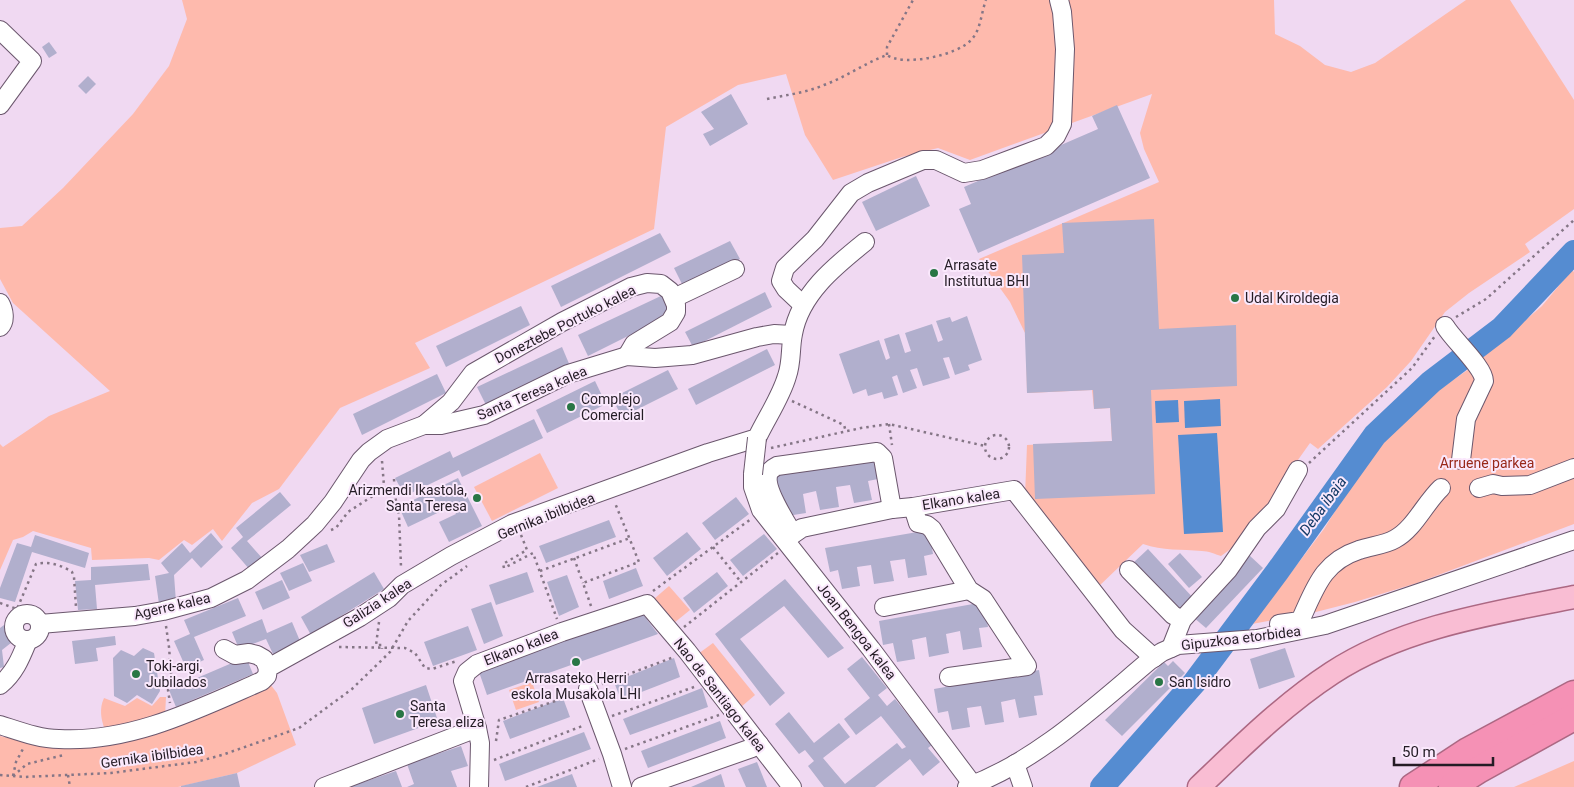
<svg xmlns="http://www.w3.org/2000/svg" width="1574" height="787" font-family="Roboto,sans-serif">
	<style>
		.green { fill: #febaad }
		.water { fill: #558cd1 }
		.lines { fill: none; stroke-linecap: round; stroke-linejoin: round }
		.river { stroke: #558cd1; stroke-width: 24 }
		.building { fill: #b1afcd }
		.minor-casing { stroke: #6b576d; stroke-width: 20 }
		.major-casing { stroke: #ac6883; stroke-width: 25 }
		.highway-casing { stroke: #ac6883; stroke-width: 29 }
		.path { stroke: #857686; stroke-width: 2.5; stroke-dasharray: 2.5 4; stroke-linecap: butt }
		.minor { stroke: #fff; stroke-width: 18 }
		.major { stroke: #f9bdd3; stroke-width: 22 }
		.highway { stroke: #f591b5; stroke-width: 26 }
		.minor-bridge-casing { stroke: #6b576d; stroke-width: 20; stroke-linecap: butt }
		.minor-bridge { stroke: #fff; stroke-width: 18 }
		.poi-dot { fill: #297645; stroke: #fae8fc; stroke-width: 2 }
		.labels { text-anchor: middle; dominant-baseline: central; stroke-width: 4; stroke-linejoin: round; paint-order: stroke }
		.poi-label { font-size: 14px; fill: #241c25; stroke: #fae8fc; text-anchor: start }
		.street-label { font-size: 14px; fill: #241c25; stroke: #fae8fc }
		.park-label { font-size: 14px; fill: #982819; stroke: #fae8fc }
		.water-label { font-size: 15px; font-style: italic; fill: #143a67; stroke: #fae8fc }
	</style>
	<rect width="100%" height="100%" fill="#f0d9f2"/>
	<g class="green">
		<path d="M 182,0 L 1274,0 L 1275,34 L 1300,46 L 1325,65 L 1351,72 L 1375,63 L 1466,0 L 1510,0 L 1574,100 L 1574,209 L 1525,244 L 1530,252 L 1469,293 L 1445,312 L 1411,361 L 1387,387 L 1318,449 L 1310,443 L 1288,474 L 1273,506 L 1249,524 L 1240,542 L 1221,556 C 1215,554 1208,551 1202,551 C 1181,549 1163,551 1143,544 L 1097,588 L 1025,496 L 1027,445 L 1112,441 L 1110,408 L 1094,409 L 1092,390 L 1027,393 L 1026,335 L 1010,302 L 979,259 L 1159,182 L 1144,149 L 1140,133 L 1152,94 L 970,160 L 938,148 L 902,157 L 833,180 L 805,135 L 786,74 L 738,85 L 666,127 L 654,229 L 415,343 L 430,368 L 340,408 L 279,489 L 252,503 L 222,541 L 213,529 L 192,545 L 184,540 L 159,560 L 149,558 L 92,560 L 91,548 L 33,531 L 23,537 L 13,540 L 0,570 L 0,444 L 3,447 L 49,416 L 110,391 L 13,303 L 0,279 L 0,228 L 22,226 L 63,188 L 133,114 L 169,66 L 187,19 Z"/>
		<polygon points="1572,270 1574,272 1574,524 1417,583 1355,602 1312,613 1252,624 1324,529 1380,439 1426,399 1469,369 1542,306"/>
		<polygon points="540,453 558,488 492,521 474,487"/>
		<polygon points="669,586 690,610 674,623 654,599"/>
		<polygon points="713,643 755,695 741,707 698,654"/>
		<polygon points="532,682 539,702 516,710 509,690"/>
		<polygon points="270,684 277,693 296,745 237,773 178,787 0,787 0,736 57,749 131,741 179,726"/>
		<path d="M 160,697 L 166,697 L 165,716 L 105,730 C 101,719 99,709 104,698 L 125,706 L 137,698 L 152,706 Z"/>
		<polygon points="1574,761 1574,787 1514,787"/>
	</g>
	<g class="water">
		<polygon points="1220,399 1221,426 1185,428 1184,401"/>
		<polygon points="1178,400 1179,422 1156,423 1155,401"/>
		<polygon points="1217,433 1223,532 1184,534 1178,435"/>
	</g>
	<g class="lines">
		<polyline class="river" points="1102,787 1194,683 1277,572 1375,435 1431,382 1502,328 1574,252"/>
	</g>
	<g class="building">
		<polygon points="49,42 57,53 49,58 42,47"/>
		<polygon points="88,76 96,84 86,94 78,86"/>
		<polygon points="731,94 748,124 710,146 703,134 714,129 701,112"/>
		<polygon points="1117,105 1150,178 978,253 959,209 971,204 964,187 1098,129 1092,116"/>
		<polygon points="916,176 930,206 876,231 862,202"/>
		<polygon points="1154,219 1159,329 1236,325 1237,386 1151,390 1155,494 1035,499 1033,444 1112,441 1110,408 1094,409 1093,390 1027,393 1022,255 1064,253 1062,223"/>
		<polygon points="660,233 671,252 561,307 551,286"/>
		<polygon points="730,241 740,259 684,288 674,268"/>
		<polygon points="765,292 772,307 693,347 685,332"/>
		<polygon points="663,295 672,314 588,356 578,335"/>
		<polygon points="521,306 530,325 446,367 436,346"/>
		<polygon points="967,316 982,360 968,365 970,370 955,375 949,357 943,358 950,378 923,386 917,368 910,370 917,388 903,393 897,375 892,377 898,395 884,399 882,392 868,396 866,389 853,394 839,354 879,340 886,360 890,358 884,339 899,334 905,353 911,351 905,333 932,324 938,342 943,340 936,321 950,317 952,322"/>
		<polygon points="562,347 570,366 487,407 477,387"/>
		<polygon points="767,349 775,365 696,405 688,389"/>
		<polygon points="668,370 678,389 622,417 612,398"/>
		<polygon points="437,374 446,393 362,435 353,414"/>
		<polygon points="595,381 606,404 547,433 536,410"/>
		<polygon points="534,419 543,438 462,477 459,470 405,496 395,478 450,451 453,458"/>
		<polygon points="874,457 878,479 868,481 872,500 854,503 850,485 836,487 839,507 820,510 816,491 803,494 806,513 787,516 783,497 775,498 771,475"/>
		<polygon points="458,478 482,526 449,542 439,522 456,514 452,506 408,527 399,507"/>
		<polygon points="280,492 291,505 247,541 263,559 250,570 231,548 243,537 236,528"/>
		<polygon points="736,497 749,514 715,540 702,523"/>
		<polygon points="609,520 616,537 546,563 539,546"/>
		<polygon points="929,530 933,554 924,556 927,575 908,578 905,559 890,561 894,581 874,584 871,565 857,567 860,586 842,589 838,570 830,572 825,548"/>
		<polygon points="687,532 701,549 667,576 653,558"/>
		<polygon points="211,533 223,547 201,568 192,558 174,575 176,602 159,604 155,576 169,573 161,563 182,543 190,553"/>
		<polygon points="764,534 777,549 743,576 730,560"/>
		<polygon points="35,535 89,553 85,568 32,552 15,602 0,598 0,588 17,543 31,547"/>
		<polygon points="327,544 335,562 309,572 300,555"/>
		<polygon points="1148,549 1195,600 1179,615 1132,564"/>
		<polygon points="1180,553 1202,577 1189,588 1168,564"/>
		<polygon points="1249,555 1263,568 1206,628 1193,617"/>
		<polygon points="303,563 312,581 289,591 280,573"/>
		<polygon points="148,564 150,580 95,585 97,609 78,610 75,581 91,580 91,567"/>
		<polygon points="636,568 643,586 609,599 603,581"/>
		<polygon points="374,572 384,589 311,635 301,617"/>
		<polygon points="527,572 534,592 496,605 489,585"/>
		<polygon points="717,572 728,586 694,613 683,598"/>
		<polygon points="567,575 579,607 559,616 547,582"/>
		<polygon points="785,579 844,648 828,658 784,606 740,639 785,693 770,706 715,634"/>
		<polygon points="282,580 290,598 263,610 255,592"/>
		<polygon points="238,598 246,616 194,637 204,660 186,668 174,641 190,634 184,620"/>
		<polygon points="491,602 503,636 484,644 471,609"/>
		<polygon points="984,602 988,627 979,628 982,647 963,650 960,631 946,634 949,653 929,657 926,637 912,640 915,659 897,662 893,643 883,645 879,621"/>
		<polygon points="642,613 658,634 487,695 479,672"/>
		<polygon points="262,619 267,633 292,622 300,641 273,654 266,639 239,649 232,632"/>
		<polygon points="4,625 16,639 2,650 4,667 0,668 0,628"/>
		<polygon points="468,626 477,650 433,666 424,642"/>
		<polygon points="115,636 116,645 96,648 98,661 75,664 72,641"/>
		<polygon points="143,648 154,653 160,691 152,704 137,695 127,703 114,696 113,658 121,650 134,656"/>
		<polygon points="1285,648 1295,677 1259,689 1250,659"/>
		<polygon points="246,657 253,674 176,707 169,690"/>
		<polygon points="862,657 887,688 878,695 887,706 895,699 932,745 928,748 940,762 923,776 910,759 875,787 824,787 808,766 814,761 805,750 799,754 775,724 789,712 814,743 839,723 850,737 823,758 845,784 897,743 902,749 906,747 881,716 856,735 844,719 870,698 847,669"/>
		<polygon points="674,658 680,677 621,700 614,682"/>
		<polygon points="1173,661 1185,673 1122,736 1105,720 1164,662 1168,666"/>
		<polygon points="1039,670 1043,695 1034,696 1037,715 1019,718 1015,699 1001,702 1004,722 985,725 981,706 967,708 970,727 952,730 948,711 938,713 934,689"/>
		<polygon points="426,685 438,721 374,744 362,708"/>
		<polygon points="702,688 708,707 630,735 623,719"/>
		<polygon points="563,698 570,717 510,739 503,721"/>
		<polygon points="720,721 726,738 648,768 641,751"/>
		<polygon points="584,732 591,749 505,781 499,764"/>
		<polygon points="461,746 468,766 451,771 457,787 407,787 414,784 407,764"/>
		<polygon points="757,762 767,787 746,787 738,769"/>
		<polygon points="396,771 402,787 349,787"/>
		<polygon points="237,773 240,787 181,787 181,786"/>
		<polygon points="572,774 577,787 537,787"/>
		<polygon points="721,774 725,787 691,787"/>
	</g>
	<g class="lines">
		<defs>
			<g id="minor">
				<polyline points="0,30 32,61 0,105"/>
				<polyline points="674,298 735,269"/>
				<path d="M 0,303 C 4,310 6,321 0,327"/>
				<polyline points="803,305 786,289 781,281 785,268 815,239 851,193 868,183 923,160 936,160 964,173 982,170 1046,146 1056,136 1062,124 1065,49 1062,12 1059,0"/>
				<path d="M 1445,326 C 1453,340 1484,367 1484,381 L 1466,419 L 1461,460"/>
				<polyline points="424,425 451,402 473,373 562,322 631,287 647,283 661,284 670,291 676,305 676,312 670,322 634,344 627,356"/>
				<polyline points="753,474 753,487 761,510 871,649 973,785"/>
				<polyline points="1479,488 1493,484 1502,486 1530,485 1574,468"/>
				<polyline points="913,507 918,523 927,525 932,529 969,590 983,599 1027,666 949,677"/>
				<path d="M 793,534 C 786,522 761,484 770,471 C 772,469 775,467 777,466 L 877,452 L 883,458 L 892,509"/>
				<polyline points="786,539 802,528 892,509 913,507 1014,490 1123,630 1154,658"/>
				<polyline points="1129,570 1173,615 1182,620"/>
				<polyline points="884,607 969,590"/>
				<circle cx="27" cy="627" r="13"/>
				<polyline points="40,624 135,616 163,611 211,598 247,580 288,549 315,524 333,502 361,460 369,452 387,439 424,425 441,425 484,415 568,374 627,356 655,358 692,355 757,337 774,334 792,335"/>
				<path d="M 1279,624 L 1300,621 C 1315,589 1322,562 1359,550 C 1370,546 1385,545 1395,539 C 1414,529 1425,503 1441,488"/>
				<polyline points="1171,648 1182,620 1228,570 1257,528 1276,509 1298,470"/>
				<polyline points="224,649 235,655 249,653 257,655 264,659 268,668"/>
				<path d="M 0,685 C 15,673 21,657 28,640"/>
				<polyline points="588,689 612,754 622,787"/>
				<path d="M 0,725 C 19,731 40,739 59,739 C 131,743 198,709 262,681 L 267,676 L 268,668 L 360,617 L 389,598 L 402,585 L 451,556 L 512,524 L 708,453 L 757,438 C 767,417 781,397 787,376 C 792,362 790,348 793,334 C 800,294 835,266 865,242"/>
				<polyline points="477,728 480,743 479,787"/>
				<polyline points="1015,764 1023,787"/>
				<polyline points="324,787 477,728 463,681 467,672 477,664 562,632 647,604 687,651 792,787"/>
				<polyline points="641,787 752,748 759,744"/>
				<path d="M 967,787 C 1037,761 1093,708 1149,661 L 1162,652 L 1178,645 L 1257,639 L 1325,625 L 1574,540"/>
			</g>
			<path id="major" d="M 1199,787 C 1241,747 1283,705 1332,673 C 1402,627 1493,613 1574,597"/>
			<g id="highway">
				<polyline points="1413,787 1468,751 1574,694"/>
				<polyline points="1452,787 1478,770 1574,717"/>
			</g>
		</defs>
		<use href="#minor" class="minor-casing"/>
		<use href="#major" class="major-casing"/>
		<use href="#highway" class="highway-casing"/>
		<g class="path">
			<polyline points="887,55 887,47 913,0"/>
			<path d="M 767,99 C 786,95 805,93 824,85 C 846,77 865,63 887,55 C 904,67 958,55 971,40 C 981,30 981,13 986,0"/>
			<polyline points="1456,317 1486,299 1574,220"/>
			<polyline points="792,401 844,425 846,432"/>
			<polyline points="889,424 892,445"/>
			<circle cx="997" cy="447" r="12"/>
			<polyline points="771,448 861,428 889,424 985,446"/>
			<polyline points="382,461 384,486 386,490"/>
			<polyline points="1309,463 1412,368 1435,336"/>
			<polyline points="394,479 395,496 399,515 401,567"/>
			<polyline points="331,530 336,528 348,512 385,488 388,493"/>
			<polyline points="521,535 527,550 503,564 504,568 533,553 557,619"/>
			<polyline points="713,547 741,582"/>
			<polyline points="574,558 583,583"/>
			<polyline points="540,571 630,538"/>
			<polyline points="653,591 751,519"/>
			<path d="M 0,603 L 17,609 L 36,564 C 47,561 62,565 72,572 L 74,577 L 76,607"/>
			<polyline points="591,606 583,583 639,562 615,503"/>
			<polyline points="379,622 376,645 382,645 382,649"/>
			<polyline points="166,626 169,647 172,686 168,690 170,703"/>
			<polyline points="684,627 778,553"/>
			<polyline points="339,647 405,648 415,653 425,668 432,669 457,661"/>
			<polyline points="602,684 674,657"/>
			<polyline points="612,716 697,686"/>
			<polyline points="496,741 499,720 576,694"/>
			<polyline points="625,749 719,715"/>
			<polyline points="494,760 585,725"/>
			<polyline points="0,775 24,777 111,773 196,762 222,755 299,728 352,689 390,652 408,621 441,585 467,566"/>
			<polyline points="68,775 70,787"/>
			<polyline points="13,776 27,764 64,755"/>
			<polyline points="13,776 16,762 24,747"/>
			<polyline points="526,787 599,759"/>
		</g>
		<use href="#minor" class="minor"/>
		<use href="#major" class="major"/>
		<use href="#highway" class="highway"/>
		<defs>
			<polyline id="minor-bridge" points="753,474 757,438"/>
		</defs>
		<use href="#minor-bridge" class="minor-bridge-casing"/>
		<use href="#minor-bridge" class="minor-bridge"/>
	</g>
	<g class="poi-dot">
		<circle cx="934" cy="273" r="5"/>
		<circle cx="1235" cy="298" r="5"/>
		<circle cx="571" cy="407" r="5"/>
		<circle cx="477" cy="498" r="5"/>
		<circle cx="576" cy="662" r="5"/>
		<circle cx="136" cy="674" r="5"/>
		<circle cx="1159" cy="682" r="5"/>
		<circle cx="400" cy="714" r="5"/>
	</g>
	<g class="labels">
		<g class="poi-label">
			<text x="944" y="265">Arrasate<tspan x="944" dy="16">Institutua BHI</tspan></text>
			<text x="1245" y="298">Udal Kiroldegia</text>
			<text x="581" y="399">Complejo<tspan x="581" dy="16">Comercial</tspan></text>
			<text x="467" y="490" text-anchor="end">Arizmendi Ikastola,<tspan x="467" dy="16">Santa Teresa</tspan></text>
			<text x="146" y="666">Toki-argi,<tspan x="146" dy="16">Jubilados</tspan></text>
			<text x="576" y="678" text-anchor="middle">Arrasateko Herri<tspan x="576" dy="16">eskola Musakola LHI</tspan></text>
			<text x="1169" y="682">San Isidro</text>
			<text x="410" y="706">Santa<tspan x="410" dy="16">Teresa eliza</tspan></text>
		</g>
		<g class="street-label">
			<text transform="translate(565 324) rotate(-27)">Doneztebe Portuko kalea</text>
			<text transform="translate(532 393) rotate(-23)">Santa Teresa kalea</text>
			<text transform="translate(961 499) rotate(-9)">Elkano kalea</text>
			<text transform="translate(546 516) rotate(-22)">Gernika ibilbidea</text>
			<text transform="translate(377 603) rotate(-33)">Galizia kalea</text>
			<text transform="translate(172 606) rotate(-13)">Agerre kalea</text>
			<text transform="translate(857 631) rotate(52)">Joan Bengoa kalea</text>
			<text transform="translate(1241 638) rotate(-7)">Gipuzkoa etorbidea</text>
			<text transform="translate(521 647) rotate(-21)">Elkano kalea</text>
			<text transform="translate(720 695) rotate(52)">Nao de Santiago kalea</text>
			<text transform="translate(152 756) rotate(-8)">Gernika ibilbidea</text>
		</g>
		<g class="park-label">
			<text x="1487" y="463">Arruene parkea</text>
		</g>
		<g class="water-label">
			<text transform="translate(1323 506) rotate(-54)">Deba ibaia</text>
		</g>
	</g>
	<path d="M1394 757v8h99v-8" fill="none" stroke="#241c25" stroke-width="2.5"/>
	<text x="1402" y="757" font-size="15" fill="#241c25" stroke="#fae8fc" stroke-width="4" paint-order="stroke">50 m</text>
</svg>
